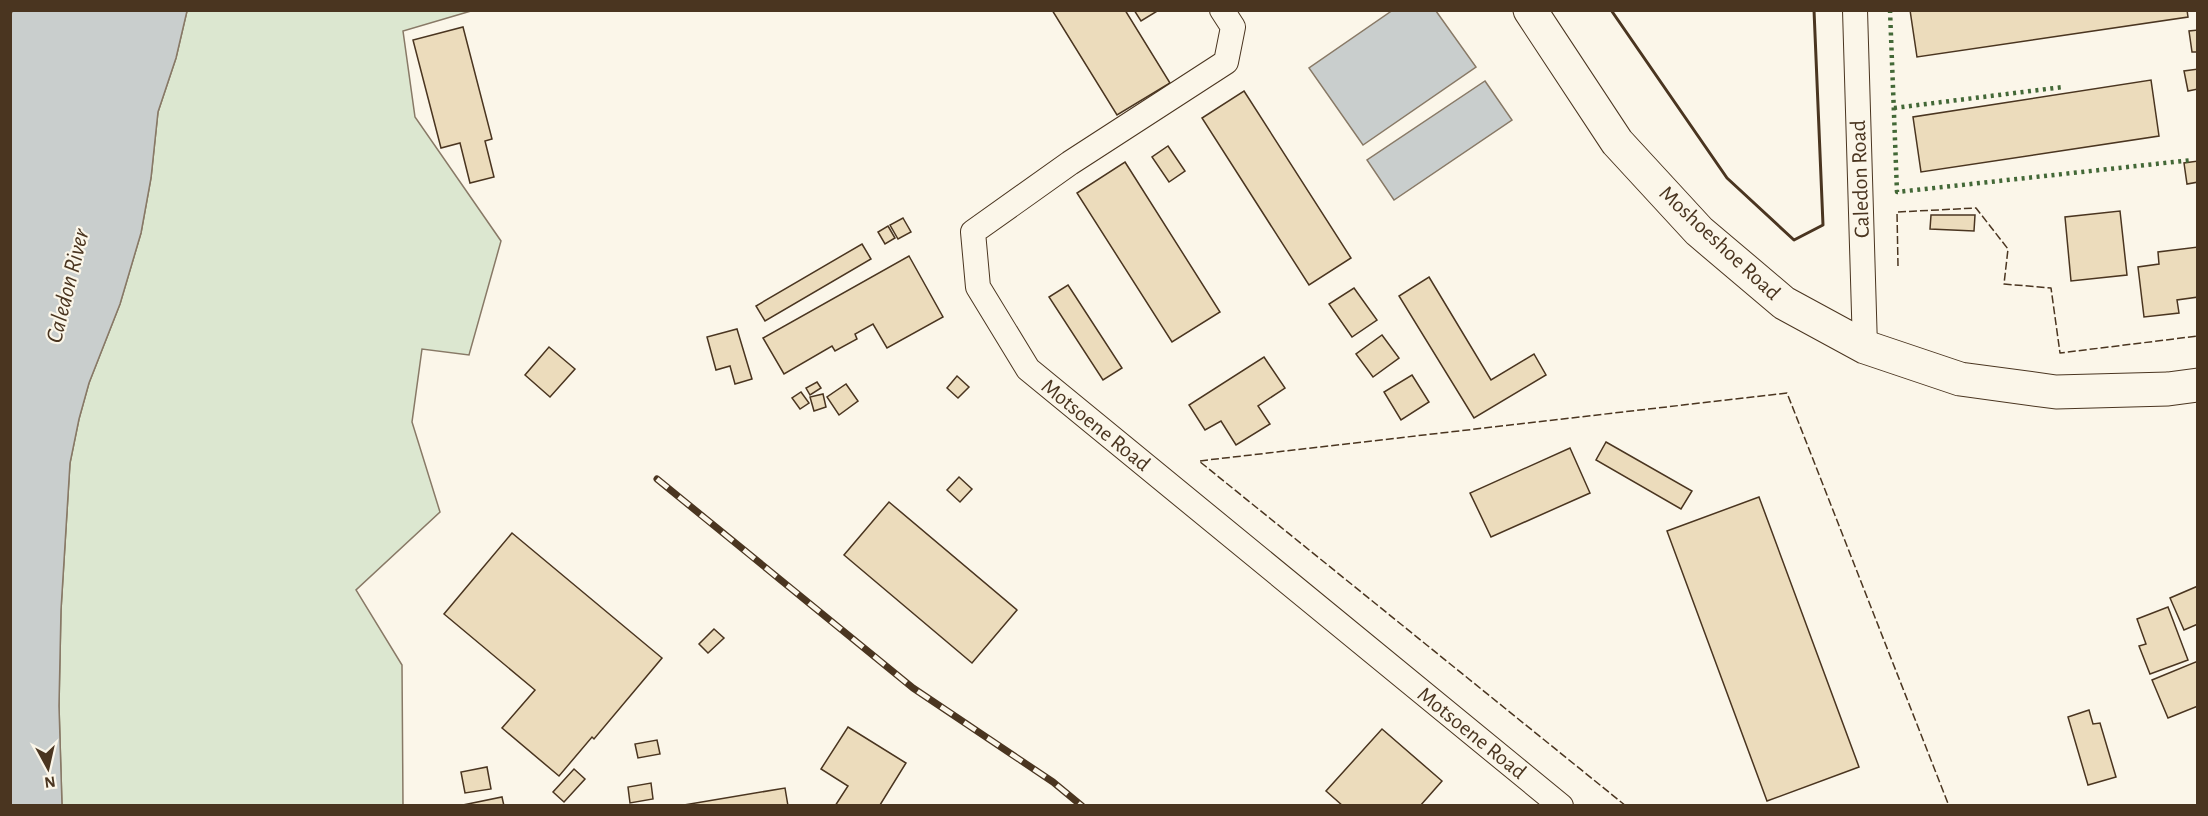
<svg xmlns="http://www.w3.org/2000/svg" width="2208" height="816" font-family="'Alegreya Sans',sans-serif">
	<style>
		.green { fill: #dce7d0; stroke: #887966; stroke-width: 1.5 }
		.water { fill: #c9cecd; stroke: #887966; stroke-width: 1.5 }
		.building { fill: #ecdcbc; stroke: #4a3520; stroke-width: 1.5 }
		.lines { fill: none; stroke-linecap: round; stroke-linejoin: round }
		.street-casing { stroke: #4a3520; stroke-width: 26 }
		.primary-casing { stroke: #4a3520; stroke-width: 35 }
		.street { stroke: #fbf6e9; stroke-width: 24 }
		.primary { stroke: #fbf6e9; stroke-width: 33 }
		.rail-casing { stroke: #4a3520; stroke-width: 7 }
		.rail { stroke: #fbf6e9; stroke-width: 4.5; stroke-dasharray: 14; stroke-linecap: butt }
		.hedge { stroke: #436837; stroke-width: 4.5; stroke-dasharray: 3 4.5; stroke-linecap: butt }
		.fence { stroke: #4a3520; stroke-width: 1.5; stroke-dasharray: 8 3; stroke-linecap: butt }
		.wall { stroke: #4a3520; stroke-width: 3 }
		.labels { text-anchor: middle; dominant-baseline: central; stroke-width: 4.5; stroke-linejoin: round; paint-order: stroke }
		.street-label { font-size: 22px; fill: #4a3520; stroke: #fbf6e9 }
		.water-label { font-size: 24px; font-style: italic; fill: #4a3520; stroke: #fbf6e9 }
	</style>
	<rect width="100%" height="100%" fill="#fbf6e9"/>
	<polygon class="green" points="187,11 471,11 403,31 415,117 501,241 469,355 422,349 412,422 440,512 356,590 402,665 403,805 62,806 59,706 61,610 70,463 79,419 89,383 120,304 141,233 151,178 158,112 176,58"/>
	<g class="water">
		<polygon points="13,10 187,11 176,58 158,112 151,178 141,233 120,304 89,383 79,419 70,463 61,610 59,706 62,805 11,805 10,16"/>
		<polygon points="1393,10 1436,11 1476,67 1363,145 1309,68"/>
		<polygon points="1485,81 1512,120 1394,200 1367,160"/>
	</g>
	<g class="building">
		<polygon points="1052,10 1125,10 1170,83 1117,115"/>
		<polygon points="1134,10 1159,10 1141,21"/>
		<polygon points="1910,10 2187,10 2188,17 1917,57"/>
		<polygon points="463,27 492,139 485,141 494,177 470,183 460,143 441,148 413,40"/>
		<polygon points="2198,30 2198,52 2192,52 2189,31"/>
		<polygon points="2198,69 2198,89 2188,91 2184,71"/>
		<polygon points="2151,80 2159,136 1921,172 1913,117"/>
		<polygon points="1244,91 1351,258 1309,285 1202,118"/>
		<polygon points="1168,146 1185,171 1169,182 1152,157"/>
		<polygon points="2198,161 2198,182 2187,184 2184,163"/>
		<polygon points="1125,162 1220,312 1172,342 1077,193"/>
		<polygon points="2120,211 2127,275 2071,281 2065,217"/>
		<polygon points="1931,215 1975,215 1974,231 1930,229"/>
		<polygon points="903,218 911,232 898,239 890,225"/>
		<polygon points="888,226 895,238 885,244 878,232"/>
		<polygon points="862,244 871,259 765,321 756,306"/>
		<polygon points="2198,247 2198,297 2177,300 2179,313 2144,317 2138,267 2159,264 2158,252"/>
		<polygon points="909,256 943,317 887,348 873,324 855,334 857,339 835,351 832,346 784,374 763,338"/>
		<polygon points="1429,277 1491,380 1534,354 1546,375 1474,418 1399,296"/>
		<polygon points="1068,285 1122,368 1103,380 1049,297"/>
		<polygon points="1354,288 1377,320 1352,337 1329,304"/>
		<polygon points="737,329 752,379 735,384 730,366 716,370 707,337"/>
		<polygon points="1382,335 1399,358 1373,377 1356,354"/>
		<polygon points="549,347 575,369 550,397 525,375"/>
		<polygon points="1264,357 1285,388 1258,406 1270,424 1236,445 1221,421 1205,430 1189,405"/>
		<polygon points="1412,375 1429,402 1401,420 1384,392"/>
		<polygon points="957,376 969,387 958,398 947,388"/>
		<polygon points="817,382 821,388 810,395 806,388"/>
		<polygon points="846,384 858,401 839,415 827,397"/>
		<polygon points="801,392 809,403 800,409 792,398"/>
		<polygon points="823,394 826,407 814,411 810,397"/>
		<polygon points="1606,442 1692,491 1681,509 1596,460"/>
		<polygon points="1570,448 1590,493 1491,537 1470,493"/>
		<polygon points="959,477 972,489 960,502 947,490"/>
		<polygon points="1759,497 1859,767 1767,801 1667,531"/>
		<polygon points="889,502 1017,610 972,663 844,555"/>
		<polygon points="512,533 662,658 594,739 592,737 559,776 502,728 535,690 444,614"/>
		<polygon points="2198,586 2198,624 2184,630 2170,598"/>
		<polygon points="2168,607 2188,660 2150,674 2139,646 2146,644 2137,619"/>
		<polygon points="714,629 724,638 708,653 699,644"/>
		<polygon points="2198,661 2198,706 2168,718 2152,680"/>
		<polygon points="2089,710 2093,724 2100,723 2116,777 2088,785 2068,717"/>
		<polygon points="848,727 906,763 880,805 835,806 848,786 821,769"/>
		<polygon points="1382,729 1442,781 1420,806 1343,806 1326,791"/>
		<polygon points="657,740 660,754 638,758 635,744"/>
		<polygon points="487,767 491,789 465,793 461,772"/>
		<polygon points="574,769 585,779 564,802 553,792"/>
		<polygon points="651,783 653,799 630,803 628,787"/>
		<polygon points="785,788 788,806 678,806"/>
		<polygon points="502,797 504,806 458,806"/>
	</g>
	<g class="lines">
		<defs>
			<g id="street">
				<polyline points="1222,10 1233,27 1226,62 1070,163 973,232 978,287 1028,369 1561,806"/>
				<polyline points="1855,10 1865,347"/>
			</g>
			<polyline id="primary" points="1530,10 1617,142 1699,231 1784,303 1865,347 1960,379 2056,392 2168,389 2198,385"/>
		</defs>
		<use href="#street" class="street-casing"/>
		<use href="#primary" class="primary-casing"/>
		<use href="#street" class="street"/>
		<use href="#primary" class="primary"/>
		<defs>
			<polyline id="rail" points="657,479 913,688 1053,782 1082,806"/>
		</defs>
		<use href="#rail" class="rail-casing"/>
		<use href="#rail" class="rail"/>
		<g class="hedge">
			<polyline points="1890,10 1897,192 2192,160"/>
			<polyline points="1894,108 2063,87"/>
		</g>
		<g class="fence">
			<polyline points="1898,266 1897,212 1976,208 2008,249 2004,284 2051,288 2060,353 2198,336"/>
			<polyline points="1626,806 1199,461 1787,393 1949,806"/>
		</g>
		<polyline class="wall" points="1611,10 1727,178 1794,240 1823,225 1814,10"/>
	</g>
	<g class="labels">
		<g class="street-label">
			<text transform="translate(1860 179) rotate(-92)">Caledon Road</text>
			<text transform="translate(1720 243) rotate(43)">Moshoeshoe Road</text>
			<text transform="translate(1096 425) rotate(39)">Motsoene Road</text>
			<text transform="translate(1472 733) rotate(39)">Motsoene Road</text>
		</g>
		<g class="water-label">
			<text transform="translate(68 286) rotate(-76)">Caledon River</text>
		</g>
	</g>
	<rect width="2208" height="816" fill="none" stroke="#4a3520" stroke-width="24"/>
	<g transform="translate(48 768) rotate(172)" stroke="#fbf6e9" stroke-width="4.5" paint-order="stroke">
	<path d="M0-4.5L10 22L0 15L-10 22Z" fill="#4a3520"/>
	<text y="-9" font-size="16" font-weight="bold" text-anchor="middle" fill="#4a3520">N</text>
	</g>
</svg>
